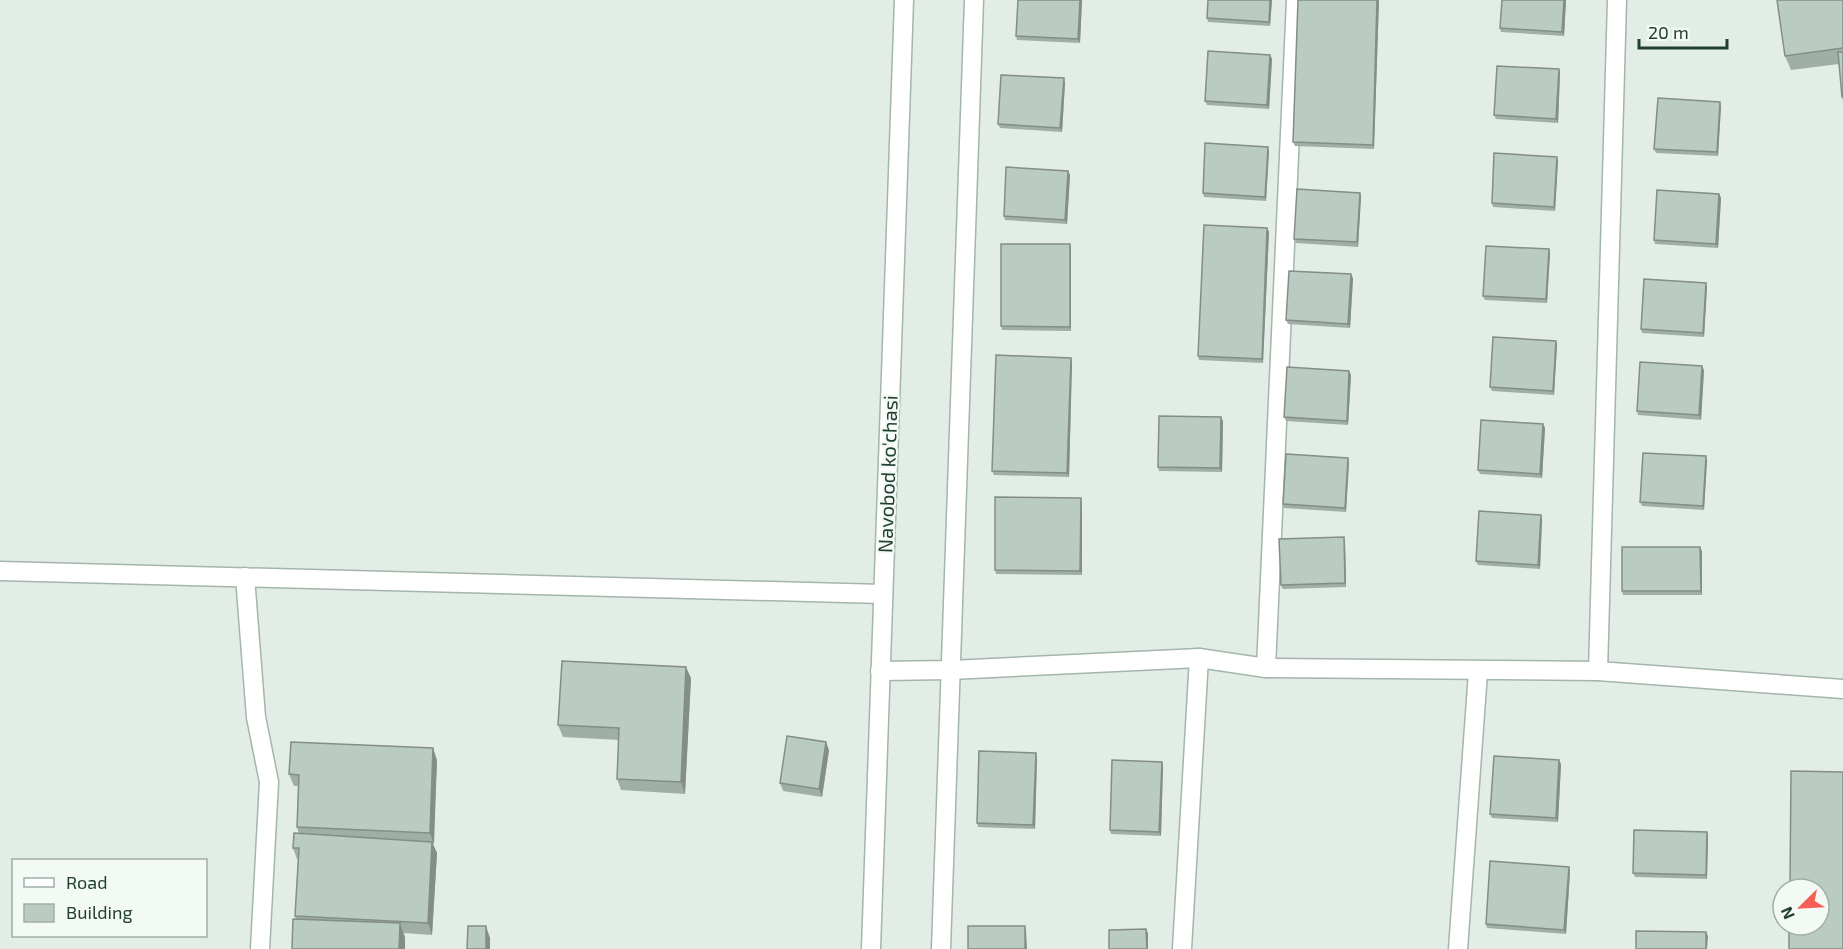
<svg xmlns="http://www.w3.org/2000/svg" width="1843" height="949" font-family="'Exo 2',sans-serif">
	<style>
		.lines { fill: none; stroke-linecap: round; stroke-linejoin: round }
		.minor-casing { stroke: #a4b5ac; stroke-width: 21 }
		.minor { stroke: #fff; stroke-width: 18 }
		.wall { fill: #a0afa6 }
		.shaded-wall { fill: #828e87 }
		.building { fill: #bacbc1; stroke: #828e87; stroke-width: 1.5 }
		.labels { text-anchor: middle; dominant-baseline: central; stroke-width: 4.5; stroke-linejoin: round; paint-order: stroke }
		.street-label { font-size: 20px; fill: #213f31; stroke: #f3f9f5 }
	</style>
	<rect width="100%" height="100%" fill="#e2ede6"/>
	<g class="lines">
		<defs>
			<g id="minor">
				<polyline points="0,571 883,594"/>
				<polyline points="245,577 256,717 269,782 260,949"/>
				<polyline points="1266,668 1296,0"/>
				<polyline points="880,671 951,670 1199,658 1266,668 1598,671 1843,689"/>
				<polyline points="1598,671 1617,0"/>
				<polyline points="871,949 904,0"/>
				<polyline points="941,949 974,0"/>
				<polyline points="1182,949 1199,658"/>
				<polyline points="1458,949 1478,672"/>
			</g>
		</defs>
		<use href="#minor" class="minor-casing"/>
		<use href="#minor" class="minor"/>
	</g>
	<g class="wall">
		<polygon points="1018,0 1082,0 1080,43 1017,40 1016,36"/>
		<polygon points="1272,0 1270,26 1208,22 1207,18"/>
		<polygon points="1379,0 1374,149 1295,146 1293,142"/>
		<polygon points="1502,0 1566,0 1564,36 1501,32 1500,28"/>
		<polygon points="1843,0 1843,101 1842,97 1839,64 1791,70 1785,56"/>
		<polygon points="1270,55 1272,59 1269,109 1207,105 1205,101"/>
		<polygon points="1559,69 1560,73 1558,123 1496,119 1494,115"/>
		<polygon points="1065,83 1062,132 1000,128 998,124"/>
		<polygon points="1721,106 1718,156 1656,153 1654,149"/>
		<polygon points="1269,151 1266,201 1204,197 1203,193"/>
		<polygon points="1558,161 1555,211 1493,207 1492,203"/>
		<polygon points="1068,171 1070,175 1067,224 1005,220 1004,216"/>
		<polygon points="1360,193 1361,197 1358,247 1296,243 1294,239"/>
		<polygon points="1719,194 1721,198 1718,248 1655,244 1654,240"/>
		<polygon points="1267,228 1269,232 1263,363 1199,360 1198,356"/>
		<polygon points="1071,248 1071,331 1002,330 1001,326"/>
		<polygon points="1550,253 1547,303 1485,300 1483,296"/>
		<polygon points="1353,278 1350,328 1288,324 1286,320"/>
		<polygon points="1707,287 1704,337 1642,333 1641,329"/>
		<polygon points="1556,341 1557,345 1554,395 1492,391 1490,387"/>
		<polygon points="1072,362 1069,477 994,475 992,471"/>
		<polygon points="1704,370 1701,420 1638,415 1637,411"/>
		<polygon points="1349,371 1351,375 1348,425 1286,421 1284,417"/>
		<polygon points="1223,421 1222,472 1159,471 1158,467"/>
		<polygon points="1543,424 1545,428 1542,478 1480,474 1478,470"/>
		<polygon points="1707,460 1704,510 1642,506 1640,502"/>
		<polygon points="1349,462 1346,512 1284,508 1283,504"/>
		<polygon points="1081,498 1082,502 1082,575 996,574 995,570"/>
		<polygon points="1542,519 1540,569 1478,565 1476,561"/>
		<polygon points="1345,541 1346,587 1283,589 1281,585"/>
		<polygon points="1702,551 1702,595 1623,595 1622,591"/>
		<polygon points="691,678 685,794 621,790 617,779 619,740 563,737 558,725"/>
		<polygon points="829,750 822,797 783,791 780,783"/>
		<polygon points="1037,757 1035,829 978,827 977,823"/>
		<polygon points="437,760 433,845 437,853 432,935 404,933 405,938 296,919 295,916 298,859 297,859 293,848 299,834 297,827 298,786 294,786 289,774"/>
		<polygon points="1561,764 1558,822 1492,818 1490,814"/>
		<polygon points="1163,766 1161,836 1111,834 1110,830"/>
		<polygon points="1707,832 1708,836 1707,879 1635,877 1633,873"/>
		<polygon points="1569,867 1570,871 1566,934 1487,928 1486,924"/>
	</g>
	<g class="shaded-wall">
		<polygon points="1080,0 1082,0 1080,43 1078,39"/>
		<polygon points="1270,0 1272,0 1270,26 1269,22"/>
		<polygon points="1377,0 1379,0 1374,149 1373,145"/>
		<polygon points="1564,0 1566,0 1564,36 1562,32"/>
		<polygon points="1270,55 1272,59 1269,109 1267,105"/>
		<polygon points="1559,69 1560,73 1558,123 1556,119"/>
		<polygon points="1064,78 1065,83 1062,132 1060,128"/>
		<polygon points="1720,102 1721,106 1718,156 1717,152"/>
		<polygon points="1268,147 1269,151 1266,201 1265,197"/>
		<polygon points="1557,157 1558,161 1555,211 1554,207"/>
		<polygon points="1068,171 1070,175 1067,224 1065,220"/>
		<polygon points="1360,193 1361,197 1358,247 1357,242"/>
		<polygon points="1719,194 1721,198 1718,248 1716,244"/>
		<polygon points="1267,228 1269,232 1263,363 1262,359"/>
		<polygon points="1070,244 1071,248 1071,331 1070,327"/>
		<polygon points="1549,249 1550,253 1547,303 1546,299"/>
		<polygon points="1351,274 1353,278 1350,328 1348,324"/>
		<polygon points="1706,283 1707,287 1704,337 1703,333"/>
		<polygon points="1556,341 1557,345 1554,395 1553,391"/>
		<polygon points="1071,358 1072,362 1069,477 1067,473"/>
		<polygon points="1702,366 1704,370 1701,420 1699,415"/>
		<polygon points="1349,371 1351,375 1348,425 1347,421"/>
		<polygon points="1221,417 1223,421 1222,472 1220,468"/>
		<polygon points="1543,424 1545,428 1542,478 1540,474"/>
		<polygon points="1706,456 1707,460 1704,510 1703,506"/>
		<polygon points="1348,458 1349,462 1346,512 1345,508"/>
		<polygon points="1081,498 1082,502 1082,575 1080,571"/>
		<polygon points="1541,515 1542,519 1540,569 1538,565"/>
		<polygon points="1344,537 1345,541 1346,587 1345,583"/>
		<polygon points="1700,547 1702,551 1702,595 1701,591"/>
		<polygon points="686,667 691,678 685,794 681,782"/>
		<polygon points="826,742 829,750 822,797 819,789"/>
		<polygon points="433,748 437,760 434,845 430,833"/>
		<polygon points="1036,753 1037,757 1035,829 1033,825"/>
		<polygon points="1559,760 1561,764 1558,822 1556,818"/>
		<polygon points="1162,762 1163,766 1161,836 1159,832"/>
		<polygon points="1707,832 1708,836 1707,879 1706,875"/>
		<polygon points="432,842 437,853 432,935 428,923"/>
		<polygon points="1569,867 1570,871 1566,934 1564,930"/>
		<polygon points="400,923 405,938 405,949 399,949"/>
		<polygon points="486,926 490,938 490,949 486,949"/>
		<polygon points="1025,926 1026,930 1027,949 1025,949"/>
		<polygon points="1146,929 1148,933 1148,949 1147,949"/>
		<polygon points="1706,932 1708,936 1707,949 1706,949"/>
	</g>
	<g class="building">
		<polygon points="1018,0 1080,0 1078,39 1016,36"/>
		<polygon points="1208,0 1270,0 1269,22 1207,18"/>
		<polygon points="1298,0 1377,0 1373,145 1293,142"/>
		<polygon points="1502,0 1564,0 1562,32 1500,28"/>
		<polygon points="1777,0 1843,0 1843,48 1785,56"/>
		<polygon points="1208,51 1270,55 1267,105 1205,101"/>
		<polygon points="1838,52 1843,52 1843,97 1842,97"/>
		<polygon points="1497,66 1559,69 1556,119 1494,115"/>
		<polygon points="1001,75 1064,78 1060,128 998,124"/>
		<polygon points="1658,98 1720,102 1717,152 1654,149"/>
		<polygon points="1205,143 1268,147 1265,197 1203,193"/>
		<polygon points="1494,153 1557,157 1554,207 1492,203"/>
		<polygon points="1006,167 1068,171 1065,220 1004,216"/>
		<polygon points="1297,189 1360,193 1357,242 1294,239"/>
		<polygon points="1657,190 1719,194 1716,244 1654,240"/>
		<polygon points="1204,225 1267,228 1262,359 1198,356"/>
		<polygon points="1001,244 1070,244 1070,327 1001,326"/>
		<polygon points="1486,246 1549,249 1546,299 1483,296"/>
		<polygon points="1289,271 1351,274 1348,324 1286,320"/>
		<polygon points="1644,279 1706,283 1703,333 1641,329"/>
		<polygon points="1493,337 1556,341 1553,391 1490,387"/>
		<polygon points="996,355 1071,358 1067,473 992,471"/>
		<polygon points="1640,362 1702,366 1699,415 1637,411"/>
		<polygon points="1287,367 1349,371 1347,421 1284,417"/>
		<polygon points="1159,416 1221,417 1220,468 1158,467"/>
		<polygon points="1481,420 1543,424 1540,474 1478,470"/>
		<polygon points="1643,453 1706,456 1703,506 1640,502"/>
		<polygon points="1286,454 1348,458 1345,508 1283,504"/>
		<polygon points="995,497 1081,498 1080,571 995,570"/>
		<polygon points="1479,511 1541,515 1538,565 1476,561"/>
		<polygon points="1344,537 1345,583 1281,585 1279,539"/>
		<polygon points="1622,547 1700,547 1701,591 1622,591"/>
		<polygon points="562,661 686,667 681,782 617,779 619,728 558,725"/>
		<polygon points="787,736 826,742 819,789 780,783"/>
		<polygon points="291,742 433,748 430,833 297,827 299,775 289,774"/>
		<polygon points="979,751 1036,753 1033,825 977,823"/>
		<polygon points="1494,756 1559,760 1556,818 1490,814"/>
		<polygon points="1112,760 1162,762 1159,832 1110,830"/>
		<polygon points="1791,771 1843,772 1843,949 1789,949 1789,925 1819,925 1819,889 1790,889"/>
		<polygon points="1634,830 1707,832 1706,875 1633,873"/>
		<polygon points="294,833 432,842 428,923 295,916 299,848 293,848"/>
		<polygon points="1490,861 1569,867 1564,930 1486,924"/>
		<polygon points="293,919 400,923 399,949 292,949"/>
		<polygon points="468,926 486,926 486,949 467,949"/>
		<rect x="968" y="926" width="57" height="23"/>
		<polygon points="1146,929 1147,949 1109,949 1109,930"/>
		<polygon points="1636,931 1706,932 1706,949 1636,949"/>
	</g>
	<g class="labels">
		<g class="street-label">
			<text transform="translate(887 474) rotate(-88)">Navobod ko'chasi</text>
		</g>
	</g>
	<rect x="12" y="859" width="195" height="78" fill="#f3f9f5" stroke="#9fafa7" stroke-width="1.5"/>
	<rect x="24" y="878" width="30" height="9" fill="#ffffff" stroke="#9fafa7" stroke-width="1.5"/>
	<text x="66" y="889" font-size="18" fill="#213f31">Road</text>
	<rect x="24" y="904" width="30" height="18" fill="#bacbc1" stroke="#9fafa7" stroke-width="1.5"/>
	<text x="66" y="919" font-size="18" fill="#213f31">Building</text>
	<g transform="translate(1801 907) rotate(246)"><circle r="28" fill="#f3f9f5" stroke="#9fafa7" stroke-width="1.5"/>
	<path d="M0-4.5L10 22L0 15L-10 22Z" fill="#f75f56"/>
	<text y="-9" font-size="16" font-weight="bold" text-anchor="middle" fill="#213f31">N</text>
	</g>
	<path d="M1639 39v9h88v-9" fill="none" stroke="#213f31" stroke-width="3"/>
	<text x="1648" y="39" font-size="18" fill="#213f31" stroke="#f3f9f5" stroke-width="4.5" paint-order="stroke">20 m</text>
</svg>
